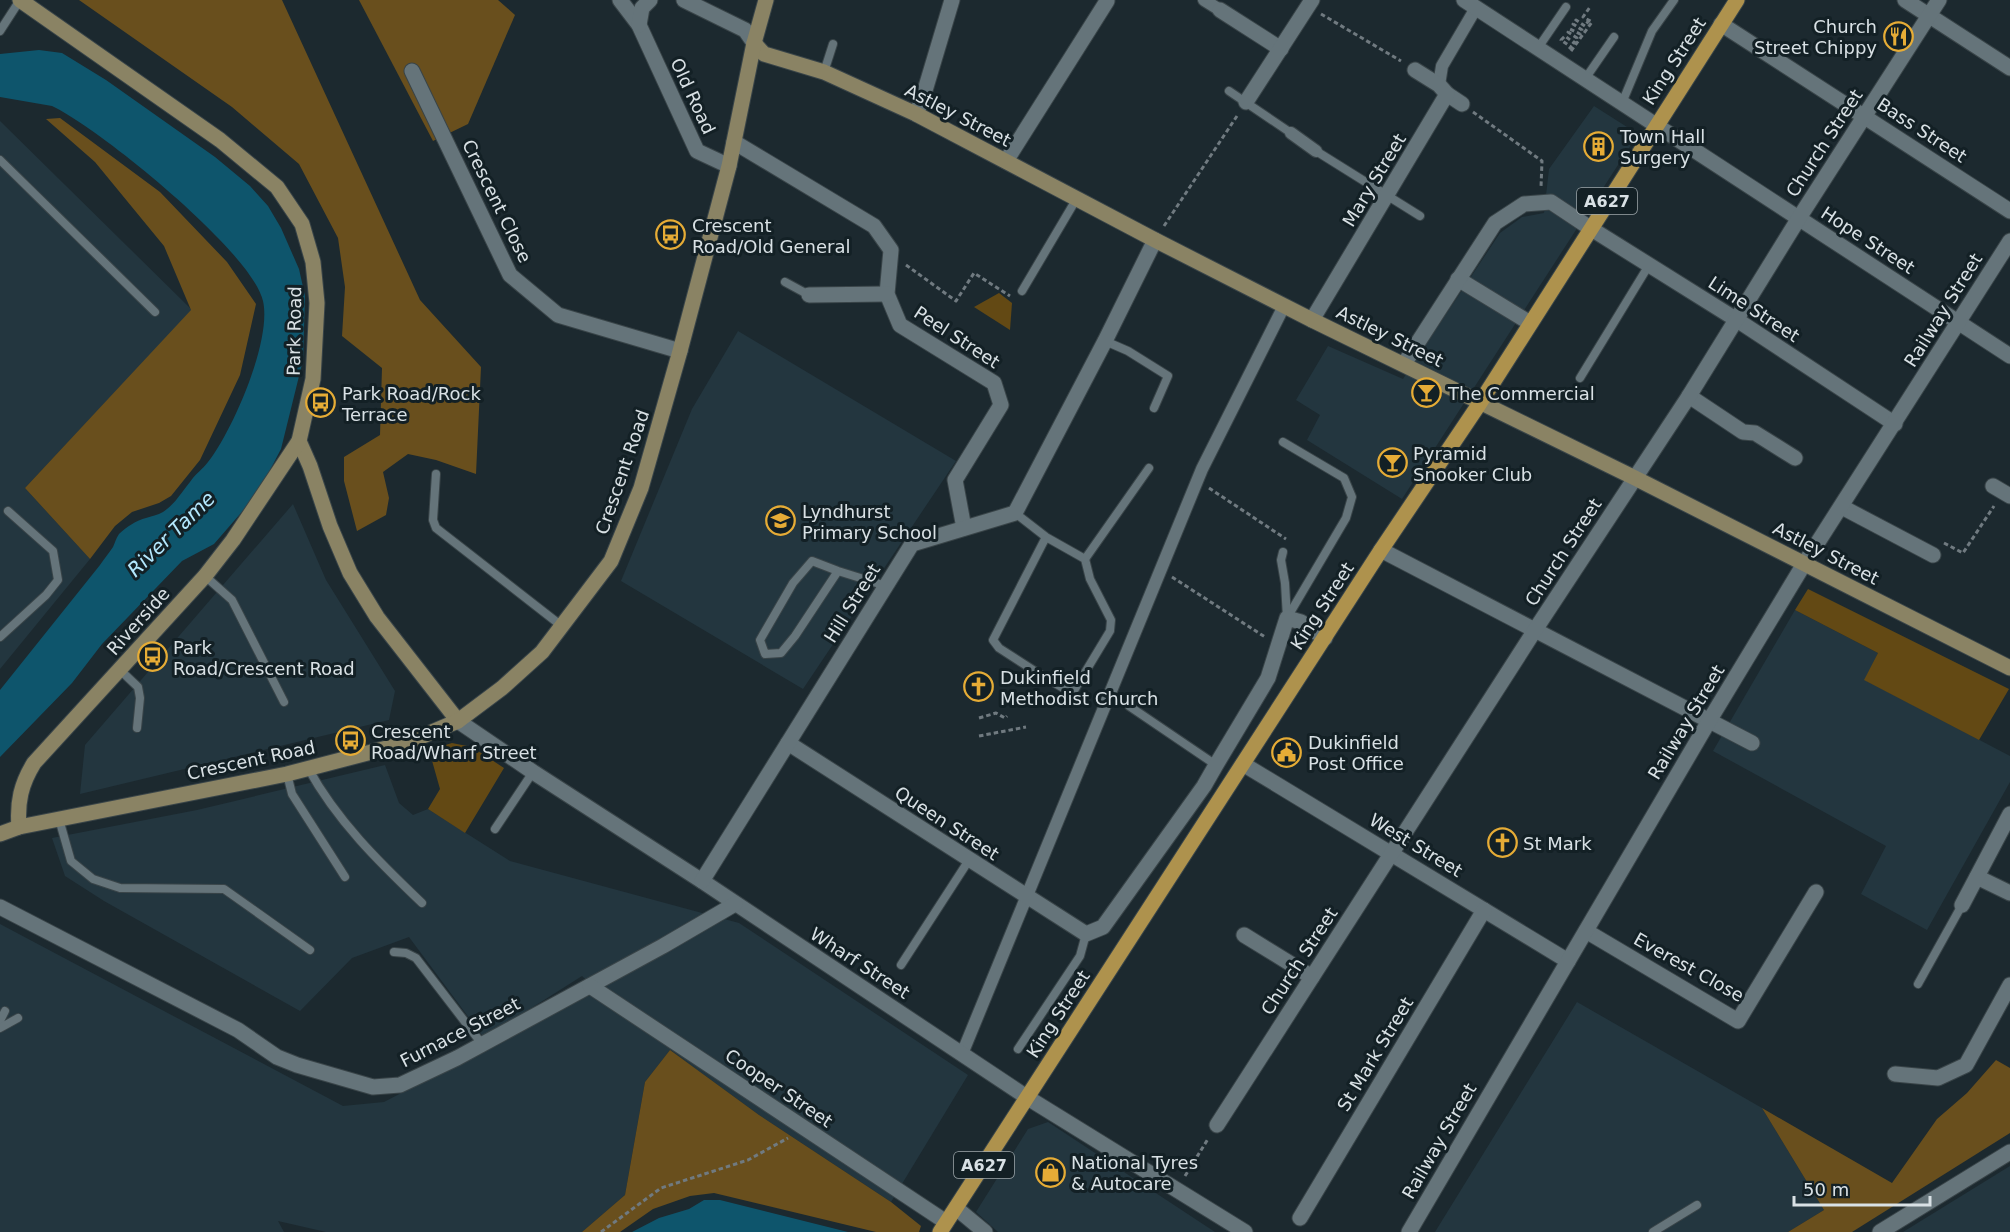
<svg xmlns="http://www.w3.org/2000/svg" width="2010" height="1232" font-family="'DejaVu Sans',sans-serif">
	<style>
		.built { fill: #23363f }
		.green { fill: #634914 }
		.forest { fill: #694f1d }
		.water { fill: #0e556c }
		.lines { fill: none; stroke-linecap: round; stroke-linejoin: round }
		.service-casing { stroke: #394448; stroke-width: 10 }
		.pedestrian-casing { stroke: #394448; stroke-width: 14 }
		.minor-casing { stroke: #394448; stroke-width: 17 }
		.secondary-casing { stroke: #394448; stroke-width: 17 }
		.primary-casing { stroke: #394448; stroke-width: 17 }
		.path { stroke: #707a80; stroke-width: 3; stroke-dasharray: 4.5 3; stroke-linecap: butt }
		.service { stroke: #65747a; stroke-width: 8 }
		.pedestrian { stroke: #65747a; stroke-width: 12 }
		.minor { stroke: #65747a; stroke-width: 15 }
		.secondary { stroke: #8a8364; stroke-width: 15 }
		.primary { stroke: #ae924d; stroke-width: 15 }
		.labels { text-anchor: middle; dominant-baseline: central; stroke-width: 6; stroke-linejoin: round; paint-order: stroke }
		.shield { fill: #132025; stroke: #9ea7ab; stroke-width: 1.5 }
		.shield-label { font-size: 16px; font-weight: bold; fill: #d9e1e5 }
		.poi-label { font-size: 18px; fill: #d9e1e5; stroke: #132025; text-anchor: start }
		.street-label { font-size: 18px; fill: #d9e1e5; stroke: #132025 }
		.water-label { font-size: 20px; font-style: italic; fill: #b3e8fe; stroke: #132025 }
	</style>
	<rect width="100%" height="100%" fill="#1c292f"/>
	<g class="built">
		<polygon points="1594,106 1638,134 1402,499 1307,440 1320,415 1296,400 1328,346 1403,379 1500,233 1522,217 1544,213 1549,169"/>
		<polygon points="0,121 192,310 25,488 90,559 0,669"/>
		<polygon points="738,331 956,461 803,689 621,581 692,409"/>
		<polygon points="293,504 326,580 395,691 389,720 80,794 85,745"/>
		<polygon points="1795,610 1878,653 1865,680 2010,756 2010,782 1927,930 1861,894 1886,846 1713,751"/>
		<polygon points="385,765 399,803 413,815 428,809 510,861 739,923 968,1075 891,1202 759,1115 670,1050 645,1082 625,1195 582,1232 326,1232 278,1221 284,1232 0,1232 0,924 343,1106 384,1102 598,991 582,976 484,1038 409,937 352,958 300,1011 104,901 65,876 52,838 197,810"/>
		<polygon points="1577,1002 1762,1108 1824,1210 1788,1232 1435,1232"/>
		<polygon points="1048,1122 1215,1232 998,1232 976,1212 1028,1129"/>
		<polygon points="2010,1166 2010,1232 1903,1232"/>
	</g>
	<g class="green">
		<polygon points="999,293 1012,303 1010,330 974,307"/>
		<polygon points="1808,589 2009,689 1979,740 1864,680 1878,653 1795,610"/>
		<polygon points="452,743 472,747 504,768 465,833 428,809 440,789 429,750"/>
	</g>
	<g class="forest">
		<polygon points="79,0 282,0 420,300 481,367 476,474 436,460 408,454 383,472 389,498 386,515 357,531 344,481 344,457 380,435 382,368 342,336 345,287 338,238 299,164 232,107"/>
		<polygon points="359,0 498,0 515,15 468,124 433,141"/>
		<polygon points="60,118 160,192 227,262 256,304 240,375 200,460 171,496 159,503 132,512 115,526 90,559 25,488 191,310 164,246 95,162 46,119"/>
		<polygon points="670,1050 759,1115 891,1202 921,1226 919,1232 876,1232 714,1193 690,1196 653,1209 620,1232 582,1232 625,1195 645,1082"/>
		<polygon points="1996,1060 2010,1068 2010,1133 1852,1232 1788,1232 1824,1210 1762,1108 1892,1183 1937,1119 1967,1093"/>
	</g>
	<g class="water">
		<path d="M 39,50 L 62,53 L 106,80 L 215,157 L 250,186 L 268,206 L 281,228 L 299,269 L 305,296 L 303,360 L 281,449 L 269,472 L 247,506 L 214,544 L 182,561 L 102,644 L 72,683 L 0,757 L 0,690 L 100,565 C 104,559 109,553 113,547 C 115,543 116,538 119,534 C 125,528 137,520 146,518 C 151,516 158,515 163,512 C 175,504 181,493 190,482 C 195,474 203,469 208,462 C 233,430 272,340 263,301 C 252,252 99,128 52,106 L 0,97 L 0,54 Z"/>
		<polygon points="704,1200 720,1200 848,1232 632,1232 659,1218 689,1209"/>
	</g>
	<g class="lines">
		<defs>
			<g id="service">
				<polyline points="0,31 20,0"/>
				<polyline points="1538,48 1566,7"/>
				<polyline points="824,72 833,44"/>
				<polyline points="1585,79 1614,37"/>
				<polyline points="1229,91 1291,133"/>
				<polyline points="1622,103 1652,31 1674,0"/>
				<polyline points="1316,151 1420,216"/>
				<polyline points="0,160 155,312"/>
				<polyline points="785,282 809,295"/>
				<polyline points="1022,291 1077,198"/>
				<polyline points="1105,341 1128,351 1168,376 1154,408"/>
				<polyline points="1580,378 1649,265"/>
				<polyline points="1283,442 1344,478 1352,497 1346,518 1287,618"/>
				<polyline points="436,474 433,520 436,528 563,627"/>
				<polyline points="1015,513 1046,537 1085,559 1090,579 1111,620 1110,631 1075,689 1065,689 1044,677 999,648 993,640 1046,537"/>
				<polyline points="1283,552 1281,560 1285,583 1287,618"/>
				<polyline points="1085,559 1149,468"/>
				<polyline points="838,571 795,636 781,653 765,654 760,640 793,583 812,561 838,571 886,586"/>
				<polyline points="205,576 232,600 284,702"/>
				<polyline points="0,637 46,595 58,580 53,551 8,511"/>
				<polyline points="120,670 138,687 140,698 137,728"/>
				<polyline points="1129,706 1216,765"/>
				<path d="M 308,768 C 337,821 379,862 422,903"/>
				<polyline points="287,774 292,794 345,877"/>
				<polyline points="59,819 71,861 93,879 120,888 224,889 310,950"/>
				<polyline points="495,829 533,772"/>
				<polyline points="394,952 406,953 416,958 482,1044"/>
				<polyline points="901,965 969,860"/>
				<polyline points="1918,984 1962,905"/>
				<polyline points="0,1021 5,1011"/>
				<polyline points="0,1028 18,1018"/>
				<polyline points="1018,1049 1080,956 1086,934"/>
				<polyline points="1653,1232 1697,1205"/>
			</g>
			<g id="pedestrian">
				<polyline points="1204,0 1220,10"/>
				<polyline points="1439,85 1442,66 1476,8"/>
				<polyline points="1291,133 1316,151"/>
				<polyline points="962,1054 1202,469 1284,306"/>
			</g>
			<g id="minor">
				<polyline points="620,0 639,25 697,151 729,166"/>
				<polyline points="684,0 745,30 754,43"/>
				<polyline points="1464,0 2010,356"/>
				<polyline points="1905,0 2010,68"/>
				<polyline points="1220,10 1281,49"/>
				<polyline points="1721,24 2010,211"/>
				<polyline points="639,25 642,8 650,0"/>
				<polyline points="412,71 510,275 558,315 680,351"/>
				<polyline points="1447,94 1462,104"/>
				<polyline points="1246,102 1312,0"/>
				<polyline points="916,114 923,97 952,0"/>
				<polyline points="734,142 874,226 891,250 887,294 900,325 994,383 1001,405 955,480 964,528"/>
				<polyline points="1006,161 1107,1"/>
				<polyline points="1458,279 1530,323"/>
				<polyline points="809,295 887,294"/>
				<polyline points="1312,320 1447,94 1439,85 1415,70"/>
				<polyline points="1404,364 1495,223 1524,204 1551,202 1590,228 1737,320 1895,424"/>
				<polyline points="1689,396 1743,432 1755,433 1795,458"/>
				<polyline points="1993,486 2010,496"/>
				<polyline points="1842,507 1933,555"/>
				<polyline points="1381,550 1752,743"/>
				<polyline points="458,721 533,772 702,881 1028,1098 1245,1232"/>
				<polyline points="788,743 1086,934 1103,927 1204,786 1216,765 1268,678 1287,618 1301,622 1325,638"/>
				<polyline points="1243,764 1568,961"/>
				<polyline points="1977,877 2010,893"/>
				<polyline points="702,881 912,544 1015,513 1105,341 1155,240"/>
				<polyline points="1962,905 2010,814"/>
				<polyline points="0,907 238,1030 277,1057 297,1065 373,1087 400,1085 457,1058 663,946 735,904"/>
				<polyline points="1586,931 1738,1021 1816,892"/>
				<polyline points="1244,935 1312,977"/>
				<polyline points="590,986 946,1222"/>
				<polyline points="1895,1074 1938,1078 1966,1065 2010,985"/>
				<polyline points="1217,1125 1535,630 1689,396 1799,218 1939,0"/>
				<polyline points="956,1208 985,1232"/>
				<polyline points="1300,1218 1484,910"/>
				<polyline points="1409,1232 1709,721 1804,564 2010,241"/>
				<polyline points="1880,1232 2010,1152"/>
			</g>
			<g id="secondary">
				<polyline points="20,0 220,140 277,187 302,224 313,262 317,303 313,379 299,441 310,466 330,526 350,573 377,617 458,721"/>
				<polyline points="754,43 764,54 824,72 916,114 1155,240 1312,320 1635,478 2010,668"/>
				<path d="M 19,827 C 17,802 21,784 34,763 L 205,576 L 233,540 L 299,441"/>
				<polyline points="0,834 19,827 287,774 406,743 458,721 502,688 542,652 611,561 641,488 680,351 729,166 754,43 766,0"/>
			</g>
			<polyline id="primary" points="940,1232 1381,550 1480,403 1737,0"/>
		</defs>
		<use href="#service" class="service-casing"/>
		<use href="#pedestrian" class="pedestrian-casing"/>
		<use href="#minor" class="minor-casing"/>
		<use href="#secondary" class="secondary-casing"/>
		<use href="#primary" class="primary-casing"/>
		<g class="path">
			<polyline points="1321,14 1401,61"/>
			<polyline points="1569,49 1571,47 1561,40 1565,36 1574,43 1577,38 1568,32 1570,29 1580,34 1582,30 1573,24 1576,20 1585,26 1589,20"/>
			<polyline points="1571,51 1592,22 1583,17 1590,7"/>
			<polyline points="1473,112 1542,161 1541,187"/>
			<polyline points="1164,226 1237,116"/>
			<polyline points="906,265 956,301 974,273 1010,296"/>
			<polyline points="1209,488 1286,539"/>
			<polyline points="1944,543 1963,553 1994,506"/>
			<polyline points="1172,577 1265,637"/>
			<polyline points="979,718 996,713 1005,718 1007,716"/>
			<polyline points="979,736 1026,727"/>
			<polyline points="1185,1176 1208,1139"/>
			<polyline points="601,1232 661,1188 748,1160 788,1138"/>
		</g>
		<use href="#service" class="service"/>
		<use href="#pedestrian" class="pedestrian"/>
		<use href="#minor" class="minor"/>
		<use href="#secondary" class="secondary"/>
		<use href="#primary" class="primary"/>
	</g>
	<defs>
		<symbol id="restaurant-ring" viewBox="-11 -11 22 22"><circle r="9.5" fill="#132025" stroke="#e6ac36" stroke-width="1.5"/><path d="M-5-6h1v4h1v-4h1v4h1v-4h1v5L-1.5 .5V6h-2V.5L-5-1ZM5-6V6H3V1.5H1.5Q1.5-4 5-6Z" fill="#e6ac36"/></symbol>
		<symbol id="building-ring" viewBox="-11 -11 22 22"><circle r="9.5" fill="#132025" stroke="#e6ac36" stroke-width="1.5"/><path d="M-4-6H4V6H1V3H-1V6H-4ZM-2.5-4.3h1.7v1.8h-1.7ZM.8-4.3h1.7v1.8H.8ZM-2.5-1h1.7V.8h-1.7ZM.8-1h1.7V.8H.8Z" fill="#e6ac36"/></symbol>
		<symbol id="bus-ring" viewBox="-11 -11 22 22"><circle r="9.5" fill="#132025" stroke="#e6ac36" stroke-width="1.5"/><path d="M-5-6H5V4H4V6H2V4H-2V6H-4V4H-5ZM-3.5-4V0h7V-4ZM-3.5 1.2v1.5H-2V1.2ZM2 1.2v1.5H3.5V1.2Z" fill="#e6ac36"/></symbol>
		<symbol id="bar-ring" viewBox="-11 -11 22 22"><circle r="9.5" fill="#132025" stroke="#e6ac36" stroke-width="1.5"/><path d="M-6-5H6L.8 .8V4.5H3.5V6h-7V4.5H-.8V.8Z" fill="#e6ac36"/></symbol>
		<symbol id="school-ring" viewBox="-11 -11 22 22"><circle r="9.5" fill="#132025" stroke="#e6ac36" stroke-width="1.5"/><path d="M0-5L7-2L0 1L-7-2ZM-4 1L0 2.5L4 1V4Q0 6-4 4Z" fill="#e6ac36"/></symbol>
		<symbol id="church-ring" viewBox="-11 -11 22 22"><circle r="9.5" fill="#132025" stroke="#e6ac36" stroke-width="1.5"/><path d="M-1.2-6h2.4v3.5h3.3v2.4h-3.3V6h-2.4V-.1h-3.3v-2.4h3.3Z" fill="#e6ac36"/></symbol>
		<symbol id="civic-ring" viewBox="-11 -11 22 22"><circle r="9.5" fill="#132025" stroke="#e6ac36" stroke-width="1.5"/><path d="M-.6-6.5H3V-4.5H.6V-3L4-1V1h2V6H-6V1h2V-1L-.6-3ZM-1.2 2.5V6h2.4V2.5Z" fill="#e6ac36"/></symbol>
		<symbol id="shop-ring" viewBox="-11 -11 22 22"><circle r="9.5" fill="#132025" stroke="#e6ac36" stroke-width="1.5"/><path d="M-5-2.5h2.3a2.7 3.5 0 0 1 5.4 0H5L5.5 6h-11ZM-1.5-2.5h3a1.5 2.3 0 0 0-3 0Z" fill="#e6ac36"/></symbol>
	</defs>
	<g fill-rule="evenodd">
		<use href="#restaurant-ring" x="1882" y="20" width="33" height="33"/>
		<use href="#building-ring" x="1582" y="130" width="33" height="33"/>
		<use href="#bus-ring" x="654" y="218" width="33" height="33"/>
		<use href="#bar-ring" x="1410" y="376" width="33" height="33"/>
		<use href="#bus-ring" x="304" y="386" width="33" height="33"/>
		<use href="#bar-ring" x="1376" y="446" width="33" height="33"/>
		<use href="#school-ring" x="764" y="504" width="33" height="33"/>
		<use href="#bus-ring" x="136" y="640" width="33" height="33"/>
		<use href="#church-ring" x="962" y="670" width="33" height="33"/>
		<use href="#bus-ring" x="334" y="724" width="33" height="33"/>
		<use href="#civic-ring" x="1270" y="736" width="33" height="33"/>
		<use href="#church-ring" x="1486" y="826" width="33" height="33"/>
		<use href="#shop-ring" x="1034" y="1156" width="33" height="33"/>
	</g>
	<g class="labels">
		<g class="shield">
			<rect x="1577" y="188" width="60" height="26" rx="4.5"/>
			<rect x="954" y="1152" width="60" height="26" rx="4.5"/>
		</g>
		<g class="shield-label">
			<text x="1607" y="201">A627</text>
			<text x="984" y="1165">A627</text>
		</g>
		<g class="poi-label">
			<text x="1877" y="26" text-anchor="end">Church<tspan x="1877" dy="21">Street Chippy</tspan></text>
			<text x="1620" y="136">Town Hall<tspan x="1620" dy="21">Surgery</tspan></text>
			<text x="692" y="225">Crescent<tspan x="692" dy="21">Road/Old General</tspan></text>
			<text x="342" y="393">Park Road/Rock<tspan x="342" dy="21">Terrace</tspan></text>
			<text x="1448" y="393">The Commercial</text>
			<text x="1413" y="453">Pyramid<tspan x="1413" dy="21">Snooker Club</tspan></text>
			<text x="802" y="511">Lyndhurst<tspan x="802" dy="21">Primary School</tspan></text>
			<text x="173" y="647">Park<tspan x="173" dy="21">Road/Crescent Road</tspan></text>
			<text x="1000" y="677">Dukinfield<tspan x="1000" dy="21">Methodist Church</tspan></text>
			<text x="371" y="731">Crescent<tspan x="371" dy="21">Road/Wharf Street</tspan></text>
			<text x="1308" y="742">Dukinfield<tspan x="1308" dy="21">Post Office</tspan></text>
			<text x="1523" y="843">St Mark</text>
			<text x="1071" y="1162">National Tyres<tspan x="1071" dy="21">&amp; Autocare</tspan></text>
		</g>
		<g class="street-label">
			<text transform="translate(1674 61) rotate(-57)">King Street</text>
			<text transform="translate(693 96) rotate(65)">Old Road</text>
			<text transform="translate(958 115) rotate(27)">Astley Street</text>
			<text transform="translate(1922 130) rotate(33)">Bass Street</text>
			<text transform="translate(1824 143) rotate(-57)">Church Street</text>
			<text transform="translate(1374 180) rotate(-59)">Mary Street</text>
			<text transform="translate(497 201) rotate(64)">Crescent Close</text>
			<text transform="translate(1868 240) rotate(33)">Hope Street</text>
			<text transform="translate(1754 309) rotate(33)">Lime Street</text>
			<text transform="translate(1943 310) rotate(-58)">Railway Street</text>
			<text transform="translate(294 331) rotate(-89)">Park Road</text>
			<text transform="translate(1390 336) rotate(26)">Astley Street</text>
			<text transform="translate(957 337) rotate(33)">Peel Street</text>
			<text transform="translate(622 472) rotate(-71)">Crescent Road</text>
			<text transform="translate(1563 552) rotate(-57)">Church Street</text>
			<text transform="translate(1826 553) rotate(27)">Astley Street</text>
			<text transform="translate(852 603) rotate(-58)">Hill Street</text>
			<text transform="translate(1322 606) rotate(-57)">King Street</text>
			<text transform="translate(138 621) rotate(-48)">Riverside</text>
			<text transform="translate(1686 722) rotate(-59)">Railway Street</text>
			<text transform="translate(251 760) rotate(-12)">Crescent Road</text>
			<text transform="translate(947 823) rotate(33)">Queen Street</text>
			<text transform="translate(1416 845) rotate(31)">West Street</text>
			<text transform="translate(1299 961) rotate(-57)">Church Street</text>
			<text transform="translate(860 963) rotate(33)">Wharf Street</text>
			<text transform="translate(1689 967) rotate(29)">Everest Close</text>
			<text transform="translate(1058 1014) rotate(-57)">King Street</text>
			<text transform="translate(460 1032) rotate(-27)">Furnace Street</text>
			<text transform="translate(1375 1054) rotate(-59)">St Mark Street</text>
			<text transform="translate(779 1088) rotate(34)">Cooper Street</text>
			<text transform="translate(1439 1141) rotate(-60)">Railway Street</text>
		</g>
		<g class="water-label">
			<text transform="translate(171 534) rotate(-44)">River Tame</text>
		</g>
	</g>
	<path d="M1794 1196v9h136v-9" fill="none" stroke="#d9e1e5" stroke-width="3"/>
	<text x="1803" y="1196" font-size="18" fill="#d9e1e5" stroke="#132025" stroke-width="4.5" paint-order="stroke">50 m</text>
</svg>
